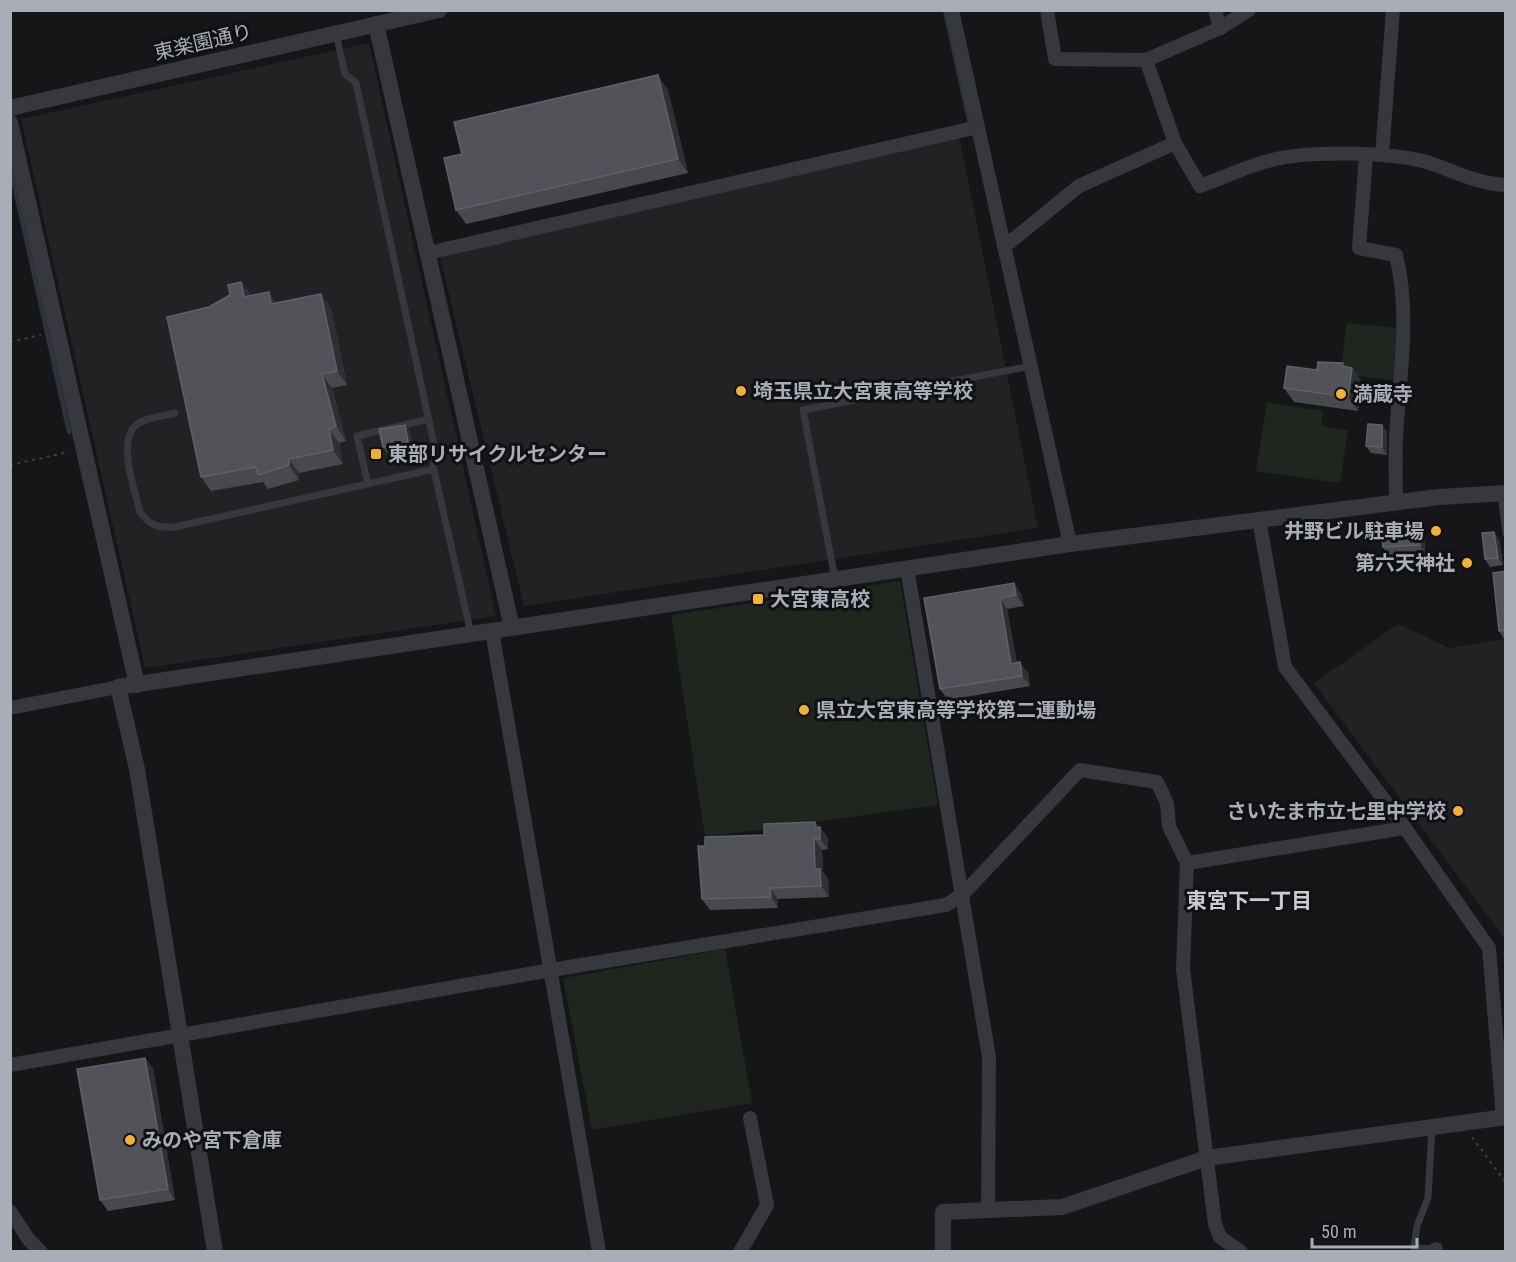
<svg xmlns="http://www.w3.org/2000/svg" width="1516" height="1262" font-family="'Roboto Condensed','Noto Sans JP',sans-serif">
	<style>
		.built { fill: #222225 }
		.green { fill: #1e261f }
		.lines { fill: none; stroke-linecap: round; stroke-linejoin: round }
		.stream { stroke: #2c353c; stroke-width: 4.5 }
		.path { stroke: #3d3f44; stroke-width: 2; stroke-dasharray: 3 4.5; stroke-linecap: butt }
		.service { stroke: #37383d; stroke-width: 7 }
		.minor { stroke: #37383d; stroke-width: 14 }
		.tertiary { stroke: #37383d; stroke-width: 16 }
		.wall { fill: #47494d }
		.shaded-wall { fill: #2f3033 }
		.building { fill: #525359; stroke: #5f6168; stroke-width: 1.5 }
		.poi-dot { fill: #f2b134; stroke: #111113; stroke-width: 2 }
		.labels { text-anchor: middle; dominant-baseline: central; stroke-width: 6; stroke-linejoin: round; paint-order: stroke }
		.street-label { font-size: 20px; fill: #a8adb8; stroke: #111113 }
		.poi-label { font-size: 20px; font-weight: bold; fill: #a8adb8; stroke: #111113; text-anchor: start }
		.neighbourhood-label { font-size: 21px; font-weight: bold; fill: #c9ccd4; stroke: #111113 }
	</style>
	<rect width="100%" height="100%" fill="#161618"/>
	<g class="built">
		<polygon points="369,43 496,616 145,668 21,119"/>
		<polygon points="959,136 1038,528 524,606 439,253"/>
		<polygon points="1398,624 1450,648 1505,639 1505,939 1314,683"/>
	</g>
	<g class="green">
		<polygon points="1346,323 1399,328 1394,380 1341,374"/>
		<polygon points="1267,402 1323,411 1321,426 1348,430 1340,483 1256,471"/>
		<polygon points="900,581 938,805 705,837 671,615"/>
		<polygon points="725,949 752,1103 592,1130 563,978"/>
	</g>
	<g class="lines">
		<g class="stream">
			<polyline points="945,10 970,124"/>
			<polyline points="10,166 69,432"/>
		</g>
		<g class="path">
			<polyline points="10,342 41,335"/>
			<polyline points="10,465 69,452"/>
			<polyline points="1472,1137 1506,1183"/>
		</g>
		<g class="service">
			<polyline points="336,33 345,74 356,83 437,458 433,466 471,634"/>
			<path d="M 175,413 C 164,416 148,417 139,423 C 115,437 135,491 140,512 C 150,526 159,528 175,527 L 434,469"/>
			<polyline points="368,484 357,436 429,419"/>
			<polyline points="1501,494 1506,533"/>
			<polyline points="835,579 803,410 1031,366"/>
			<polyline points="1432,1127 1428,1198 1417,1226 1414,1248 1436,1249"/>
		</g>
		<g class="minor">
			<polyline points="952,10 1070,544"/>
			<polyline points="1047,10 1055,59 1146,60 1220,28 1249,10"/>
			<polyline points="1215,10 1220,28"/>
			<path d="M 1146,60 L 1175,143 L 1200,186 C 1223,178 1245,167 1268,161 C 1306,150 1385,152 1423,161 C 1452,169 1475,184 1506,185"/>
			<path d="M 1366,155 L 1359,248 L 1396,255 C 1411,315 1399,377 1396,438 C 1395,459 1396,481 1396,502"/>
			<polyline points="1382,155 1393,10"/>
			<polyline points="1004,247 1079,186 1175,143"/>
			<polyline points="428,253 978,127"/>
			<polyline points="1259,519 1285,667 1405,828 1489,948 1503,1118"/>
			<polyline points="907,568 989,1057 988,1210"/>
			<polyline points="492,631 599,1252"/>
			<polyline points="10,708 118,687"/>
			<polyline points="10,1065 551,970 946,905 962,895 1080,770 1157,782 1167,803 1169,826 1187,863"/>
			<polyline points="10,1211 29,1240 41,1252"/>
			<polyline points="1436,1249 1436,1252"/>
			<polyline points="740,1252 767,1205 750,1118"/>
			<polyline points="1241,1252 1220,1237 1215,1224 1183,969 1187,863 1405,828"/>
		</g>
		<g class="tertiary">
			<polyline points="376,24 512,628"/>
			<polyline points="10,108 439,10"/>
			<polyline points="10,122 137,685"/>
			<polyline points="215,1252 137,769 118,687 1070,544 1439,497 1506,493"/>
			<polyline points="943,1252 943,1212 1062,1207 1207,1158 1506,1117"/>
		</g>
	</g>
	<g class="wall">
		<polygon points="668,90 688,173 466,224 456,210 462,154"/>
		<polygon points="241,282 251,296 276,303 331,308 347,385 332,388 346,441 339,443 343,464 299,473 299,480 268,489 263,482 211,491 201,477 230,295"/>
		<polygon points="1352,368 1362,382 1358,411 1294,402 1284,388 1317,370"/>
		<polygon points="405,425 410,432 413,449 388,454 383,447"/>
		<polygon points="1382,425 1387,432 1387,455 1371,453 1366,446"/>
		<polygon points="1405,526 1424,532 1425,553 1388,555 1383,547"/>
		<polygon points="1499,539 1503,565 1490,567 1485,559"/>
		<polygon points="1506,571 1506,638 1504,639 1499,631"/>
		<polygon points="1014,583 1021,594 1024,606 1007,609 1017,663 1028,673 1030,686 948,700 940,689 924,598"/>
		<polygon points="815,822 828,838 828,849 822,850 823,872 828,879 829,897 778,899 778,908 710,910 702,899 705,846 764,835"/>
		<polygon points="153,1068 175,1200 108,1211 100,1200"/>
	</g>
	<g class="shaded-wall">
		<polygon points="658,75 668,90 688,173 678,159"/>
		<polygon points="241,282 251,297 244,297"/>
		<polygon points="269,292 279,306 271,304"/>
		<polygon points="321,294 331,308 347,385 337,371"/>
		<polygon points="1343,363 1351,375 1352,368 1362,382 1358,411 1348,397 1342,366"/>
		<polygon points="322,374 332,388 346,441 336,426"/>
		<polygon points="405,425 410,432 413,449 408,442"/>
		<polygon points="1382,425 1387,432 1387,455 1382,447"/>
		<polygon points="329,429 339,443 343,464 333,450"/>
		<polygon points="289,459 299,473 299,480 289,465"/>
		<polygon points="1419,525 1424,532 1425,553 1420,545"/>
		<polygon points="1494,532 1499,539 1503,565 1498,558"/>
		<polygon points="1014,583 1021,594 1024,606 1016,595"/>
		<polygon points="1000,598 1007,609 1019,675 1011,664"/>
		<polygon points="1020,662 1028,673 1030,686 1022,676"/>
		<polygon points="815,822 820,830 820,827 828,838 828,849 820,839 815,828"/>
		<polygon points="814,839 822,850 823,872 828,879 829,897 821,886 815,869"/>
		<polygon points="770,888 778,899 778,908 771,897"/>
		<polygon points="145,1058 153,1068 175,1200 168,1189"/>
	</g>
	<g class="building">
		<polygon points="658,75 678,159 456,210 444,158 462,154 454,122"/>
		<polygon points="241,282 244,297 269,292 271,304 321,294 337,371 322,374 336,426 329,429 333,450 289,459 289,465 258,475 256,467 201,477 167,317 209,307 230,295 228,285"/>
		<polygon points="1318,362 1343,363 1342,366 1352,368 1348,397 1284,388 1287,366 1317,370"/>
		<polygon points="1368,424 1382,425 1382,447 1366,446"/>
		<polygon points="405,425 408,442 383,447 379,429"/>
		<polygon points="1403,522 1403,526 1419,525 1420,545 1383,547 1379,524"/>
		<polygon points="1494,532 1498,558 1485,559 1482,533"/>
		<polygon points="1506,571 1506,630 1499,631 1493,573"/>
		<polygon points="1014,583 1016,595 1000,598 1011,664 1020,662 1022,676 940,689 924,598"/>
		<polygon points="815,822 815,828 820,827 820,839 814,839 815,869 820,869 821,886 770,888 771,897 702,899 698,846 705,846 705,837 764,835 764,824"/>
		<polygon points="145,1058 168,1189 100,1200 77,1069"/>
	</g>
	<g class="poi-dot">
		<circle cx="741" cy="391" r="6"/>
		<circle cx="1341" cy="394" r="6"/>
		<rect x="370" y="448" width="12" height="12" rx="3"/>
		<circle cx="1436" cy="531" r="6"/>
		<circle cx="1467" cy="563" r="6"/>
		<rect x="752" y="593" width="12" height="12" rx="3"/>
		<circle cx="804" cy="710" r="6"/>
		<circle cx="1458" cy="811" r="6"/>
		<circle cx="130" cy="1140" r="6"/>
	</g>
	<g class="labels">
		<g class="street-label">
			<text transform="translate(203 42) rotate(-13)">東楽園通り</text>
		</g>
		<g class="poi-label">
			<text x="753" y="391">埼玉県立大宮東高等学校</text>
			<text x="1353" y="394">満蔵寺</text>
			<text x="388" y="454">東部リサイクルセンター</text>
			<text x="1424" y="531" text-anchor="end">井野ビル駐車場</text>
			<text x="1455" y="563" text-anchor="end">第六天神社</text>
			<text x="770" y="599">大宮東高校</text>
			<text x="816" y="710">県立大宮東高等学校第二運動場</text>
			<text x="1446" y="811" text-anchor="end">さいたま市立七里中学校</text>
			<text x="142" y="1140">みのや宮下倉庫</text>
		</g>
		<g class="neighbourhood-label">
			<text x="1249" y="901">東宮下一丁目</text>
		</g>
	</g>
	<rect width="1516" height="1262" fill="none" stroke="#a8adb8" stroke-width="24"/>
	<path d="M1312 1238v9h105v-9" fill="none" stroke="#a8adb8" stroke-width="3"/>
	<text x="1321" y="1238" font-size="18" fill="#a8adb8" stroke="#111113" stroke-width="4.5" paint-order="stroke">50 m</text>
</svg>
